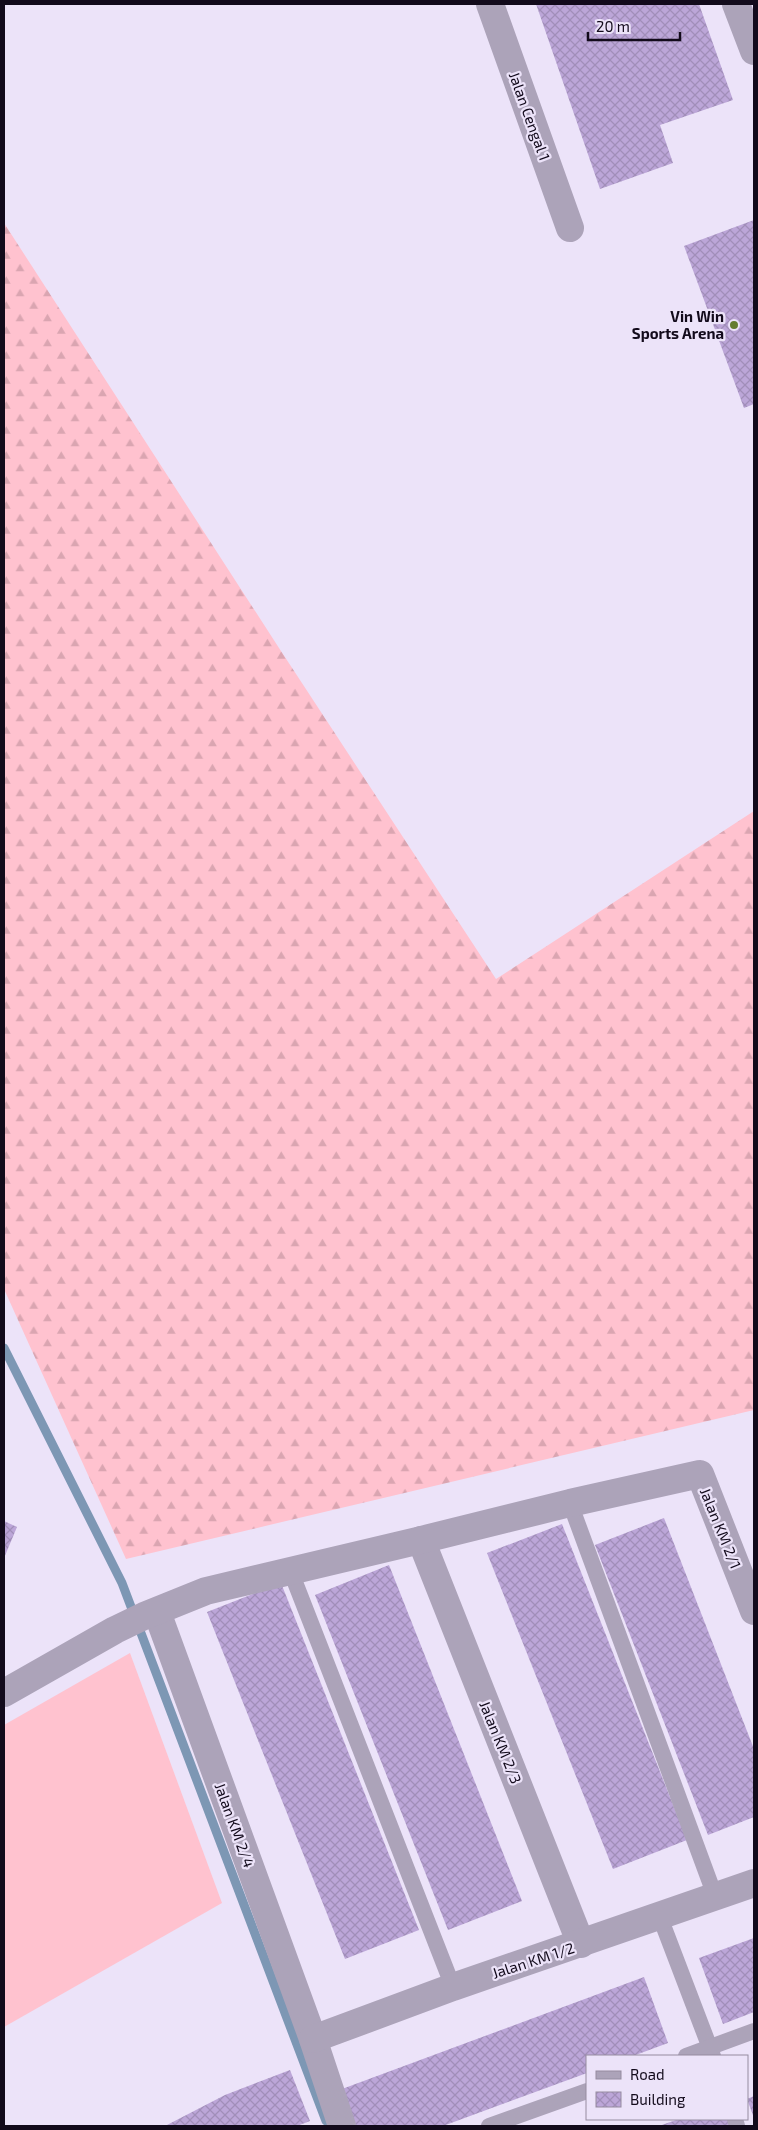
<svg xmlns="http://www.w3.org/2000/svg" width="758" height="2130" font-family="'Exo 2',sans-serif">
	<style>
		.grass { fill: #ffc2cf }
		.forest { fill: url(#forest-firs) }
		.lines { fill: none; stroke-linecap: round; stroke-linejoin: round }
		.stream { stroke: #7d97b4; stroke-width: 9 }
		.building { fill: url(#building-cross-hatch) }
		.lane { stroke: #aca3b9; stroke-width: 16 }
		.street { stroke: #aca3b9; stroke-width: 28 }
		.poi-dot { fill: #657d2f; stroke: #ece3f9; stroke-width: 2 }
		.labels { text-anchor: middle; dominant-baseline: central; stroke-width: 4.5; stroke-linejoin: round; paint-order: stroke }
		.street-label { font-size: 15px; fill: #120a1b; stroke: #ece3f9 }
		.poi-label { font-size: 15px; font-weight: bold; fill: #120a1b; stroke: #ece3f9; text-anchor: end }
	</style>
	<defs>
		<pattern id="forest-firs" width="22" height="20" patternUnits="userSpaceOnUse" patternTransform="scale(1.25)"><rect width="22" height="20" fill="#ffc2cf"/><path d="M5 1l3.5 6h-7zM16 11l3.5 6h-7z" fill="#daa5b1"/></pattern>
		<pattern id="building-cross-hatch" width="8" height="8" patternUnits="userSpaceOnUse" patternTransform="scale(1.25)"><rect width="8" height="8" fill="#bca6d8"/><path d="M0 0l8 8M0 8l8-8" fill="none" stroke="#a18eb9"/></pattern>
	</defs>
	<rect width="100%" height="100%" fill="#ece3f9"/>
	<polygon class="grass" points="130,1653 222,1903 4,2027 4,1725"/>
	<polygon class="forest" points="4,223 279,648 496,979 754,811 754,1410 126,1559 4,1289"/>
	<g class="lines">
		<polyline class="stream" points="4,1348 122,1583 326,2121"/>
	</g>
	<g class="building">
		<polygon points="536,4 699,4 733,100 660,125 673,163 600,189"/>
		<polygon points="754,220 754,404 744,408 684,246"/>
		<polygon points="664,1518 754,1749 754,1817 708,1835 595,1545"/>
		<polygon points="4,1521 17,1527 4,1558"/>
		<polygon points="562,1524 687,1840 613,1869 487,1553"/>
		<polygon points="389,1565 522,1901 448,1930 315,1595"/>
		<polygon points="281,1583 419,1930 345,1959 207,1612"/>
		<polygon points="754,1938 754,2012 723,2024 699,1958"/>
		<polygon points="644,1977 668,2043 633,2056 587,2056 587,2073 443,2126 356,2126 342,2089"/>
		<polygon points="290,2070 310,2121 297,2126 165,2126 225,2095"/>
		<polygon points="754,2096 754,2118 747,2099"/>
		<polygon points="679,2119 728,2119 731,2126 659,2126"/>
	</g>
	<g class="lines">
		<g class="lane">
			<polyline points="570,1503 715,1896"/>
			<polyline points="291,1572 453,1987"/>
			<polyline points="660,1917 713,2056"/>
			<polyline points="686,2056 754,2031"/>
			<polyline points="735,2119 737,2126"/>
			<polyline points="489,2126 587,2091"/>
		</g>
		<g class="street">
			<polyline points="490,4 570,228"/>
			<polyline points="736,4 754,51"/>
			<polyline points="421,1540 581,1944"/>
			<polyline points="157,1612 313,2039 342,2126"/>
			<polyline points="4,1693 115,1630 144,1616 206,1591 421,1540 570,1503 700,1474 754,1611"/>
			<polyline points="313,2039 453,1987 754,1883"/>
		</g>
	</g>
	<circle class="poi-dot" cx="734" cy="325" r="5"/>
	<g class="labels">
		<g class="street-label">
			<text transform="translate(530 116) rotate(70)">Jalan Cengal 1</text>
			<text transform="translate(721 1528) rotate(68)">Jalan KM 2/1</text>
			<text transform="translate(501 1742) rotate(68)">Jalan KM 2/3</text>
			<text transform="translate(235 1825) rotate(70)">Jalan KM 2/4</text>
			<text transform="translate(533 1960) rotate(-18)">Jalan KM 1/2</text>
		</g>
		<g class="poi-label">
			<text x="724" y="316">Vin Win<tspan x="724" dy="17">Sports Arena</tspan></text>
		</g>
	</g>
	<rect width="758" height="2130" fill="none" stroke="#120a1b" stroke-width="10"/>
	<rect x="586" y="2055" width="162" height="65" fill="#ece3f9" stroke="#958ca0"/>
	<rect x="596" y="2071" width="25" height="8" fill="#aca3b9" stroke="#958ca0"/>
	<text x="630" y="2080" font-size="15" fill="#120a1b">Road</text>
	<rect x="596" y="2092" width="25" height="15" fill="url(#building-cross-hatch)" stroke="#958ca0"/>
	<text x="630" y="2105" font-size="15" fill="#120a1b">Building</text>
	<path d="M588 32v8h92v-8" fill="none" stroke="#120a1b" stroke-width="2.5"/>
	<text x="596" y="32" font-size="15" fill="#120a1b" stroke="#ece3f9" stroke-width="4" paint-order="stroke">20 m</text>
</svg>
